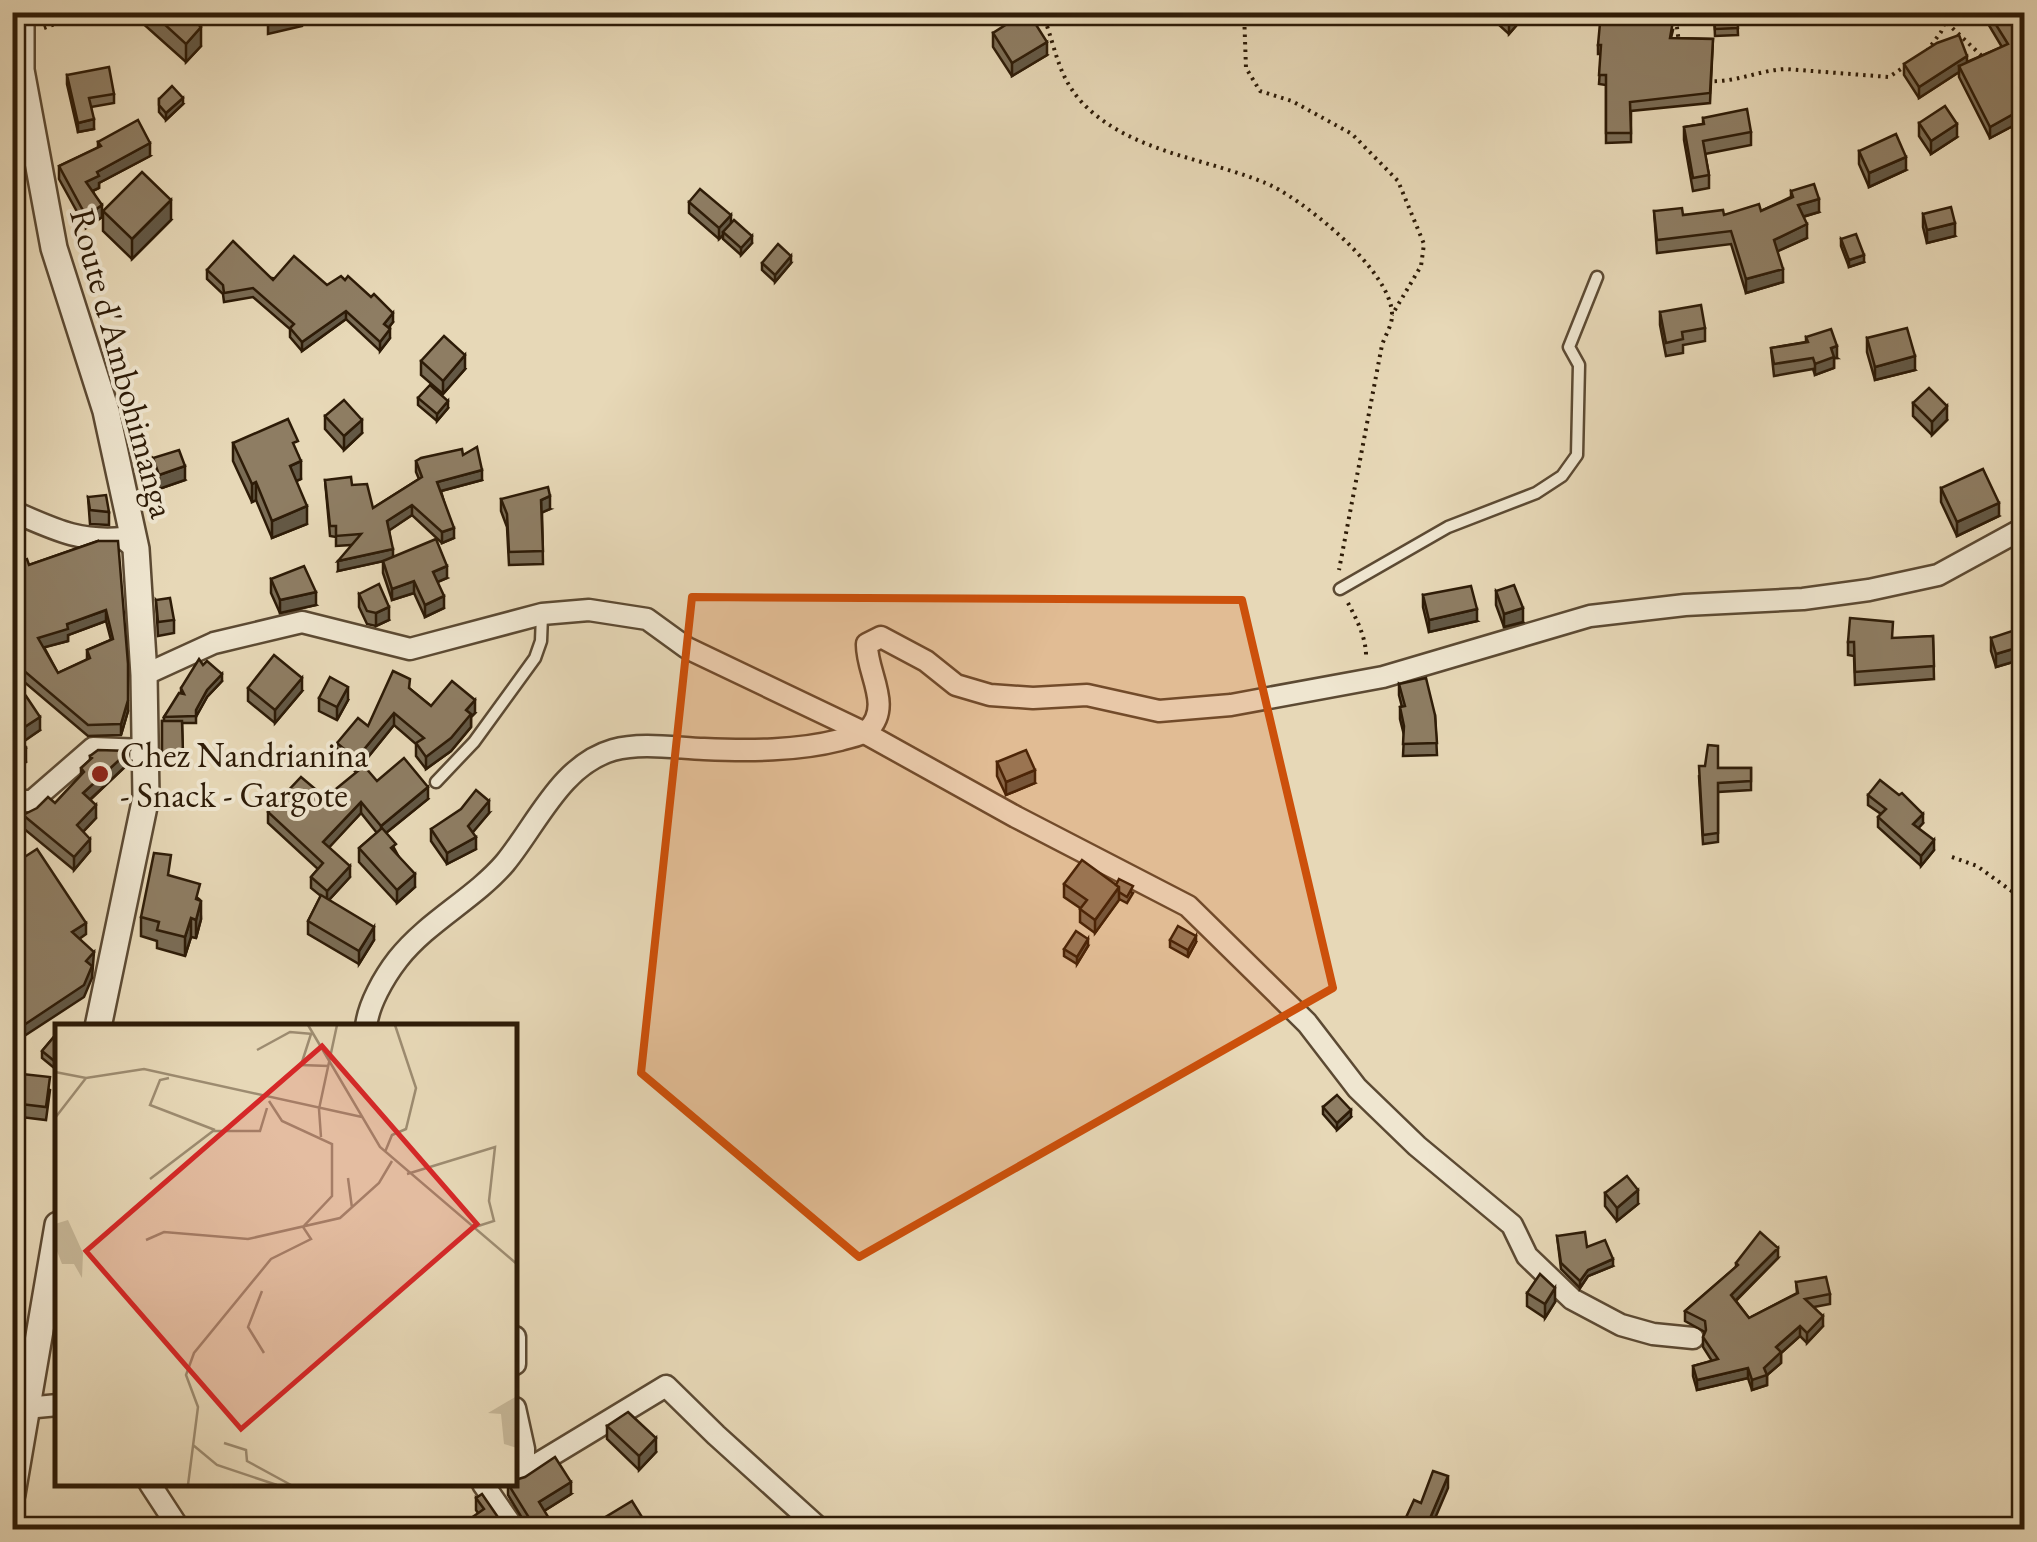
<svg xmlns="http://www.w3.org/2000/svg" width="2037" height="1542" font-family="'EB Garamond',serif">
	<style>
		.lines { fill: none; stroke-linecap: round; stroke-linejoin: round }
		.service-casing { stroke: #5c4a33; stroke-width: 15 }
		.minor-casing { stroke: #5c4a33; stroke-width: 25 }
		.tertiary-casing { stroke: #5c4a33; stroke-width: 30 }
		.path { stroke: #2d1b07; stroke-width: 4; stroke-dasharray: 2.5 5; stroke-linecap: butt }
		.service { stroke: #efe6d0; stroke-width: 10 }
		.minor { stroke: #efe6d0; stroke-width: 20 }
		.tertiary { stroke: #efe6d0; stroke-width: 25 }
		.wall { fill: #7a6c55; stroke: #2d1b07; stroke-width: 2.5; fill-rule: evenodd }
		.shaded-wall { fill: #635845; stroke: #2d1b07; stroke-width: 2.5 }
		.building { fill: #8e7d63; stroke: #2d1b07; stroke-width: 2.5; fill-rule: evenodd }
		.marked { fill: #cc500b; fill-opacity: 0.2; stroke: #cc500b; stroke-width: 8; stroke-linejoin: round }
		.poi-dot { fill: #8f2418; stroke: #efe6d0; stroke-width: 4 }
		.labels { text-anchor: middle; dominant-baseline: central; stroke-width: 8; stroke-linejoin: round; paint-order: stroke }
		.street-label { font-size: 35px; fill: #2d1b07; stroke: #efe6d0 }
		.poi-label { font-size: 35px; fill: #2d1b07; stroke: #efe6d0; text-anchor: start }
		.inset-road { fill: none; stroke: #9d8c71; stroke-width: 2.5 }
		.view { fill: #d62828; fill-opacity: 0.15; stroke: #d62828; stroke-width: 5 }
		.inset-edge { fill: none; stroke: #2d1b07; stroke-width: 5 }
	</style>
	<rect width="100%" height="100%" fill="#e7d8b7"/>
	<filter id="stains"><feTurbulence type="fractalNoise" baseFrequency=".002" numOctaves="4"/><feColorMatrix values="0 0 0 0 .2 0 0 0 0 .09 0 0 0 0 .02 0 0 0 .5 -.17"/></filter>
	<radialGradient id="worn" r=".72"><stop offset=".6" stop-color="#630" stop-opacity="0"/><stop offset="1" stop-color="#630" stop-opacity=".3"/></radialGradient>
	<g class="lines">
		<defs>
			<g id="service">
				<polyline points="1340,589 1448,527 1536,493 1562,476 1577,455 1579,365 1569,347 1597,277"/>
				<polyline points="436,782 474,742 535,658 541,641 542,615"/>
			</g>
			<g id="minor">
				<path d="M 12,511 C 54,529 77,542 123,538 L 136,549"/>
				<polyline points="144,675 214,643 302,622 410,649 542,614 589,610 647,619 687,648 865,733 1016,817 1188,906 1307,1023 1357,1088 1417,1146 1512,1225 1527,1256 1572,1299 1621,1325 1653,1334 1693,1338"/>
				<polyline points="12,801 32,801 93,748 144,750"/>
				<path d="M 366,1027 C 368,1005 384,977 398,959 C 428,921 474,899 505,863 C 537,824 561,765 613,750 C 641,742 676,748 704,749 C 749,751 797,751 840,740 C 849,737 861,736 868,730 C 893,706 866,672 867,644 L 881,637 L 926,661 L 956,685 L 990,695 L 1033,698 L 1087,695 L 1159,711 L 1231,705 L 1383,677 L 1590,616 L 1685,605 L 1803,599 L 1869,590 L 1938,575 L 2024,528"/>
				<polyline points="515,1337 515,1364"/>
				<polyline points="515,1408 524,1449 524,1472 517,1478"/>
				<polyline points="18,1416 26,1408 58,1405"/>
				<polyline points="524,1472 666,1386 716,1435 821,1530"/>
				<polyline points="150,1484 180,1530"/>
				<polyline points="483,1484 515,1530"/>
			</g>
			<g id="tertiary">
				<polyline points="21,12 21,70 54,248 106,411 136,549 144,675 146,797 98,1027"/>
				<polyline points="12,1494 58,1225"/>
			</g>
		</defs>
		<use href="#service" class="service-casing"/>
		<use href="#minor" class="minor-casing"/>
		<use href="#tertiary" class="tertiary-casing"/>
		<g class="path">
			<path d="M 1042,12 C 1058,53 1057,82 1093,113 C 1141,153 1206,159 1263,182 C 1300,196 1394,272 1392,316 C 1392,325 1385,336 1382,345 L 1339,570"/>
			<polyline points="1244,12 1246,68 1260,91 1292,101 1352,134 1398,181 1424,244 1421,266 1392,315"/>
			<polyline points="1675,12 1679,43"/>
			<polyline points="1947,23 1984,58"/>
			<polyline points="44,28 89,12"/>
			<polyline points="1927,51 1941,32 1949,12"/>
			<path d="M 1707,81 C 1736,83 1759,70 1786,69 L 1889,77 L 1907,65"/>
			<path d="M 1348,603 C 1357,620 1367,639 1366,659"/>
			<polyline points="1952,857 1977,866 2024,900"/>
		</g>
		<use href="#service" class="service"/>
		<use href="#minor" class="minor"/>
		<use href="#tertiary" class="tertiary"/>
	</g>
	<g class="wall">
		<polygon points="130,12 185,12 201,46 186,62"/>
		<polygon points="1488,12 1528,12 1509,34 1488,15"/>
		<polygon points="1737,12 1738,35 1715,36 1714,14"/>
		<polygon points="1958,12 1976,12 1965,22"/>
		<polygon points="1981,12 2007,12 2024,42 2024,120 1990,138 1959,77 1959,72 1919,98 1904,75 1904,64 1967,62 2002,47"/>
		<polygon points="1673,30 1671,38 1713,39 1710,103 1631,111 1631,142 1606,143 1606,85 1599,84 1601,54 1598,54 1598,45"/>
		<polygon points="993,33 1047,55 1012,76 993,47"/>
		<polygon points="67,75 114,94 114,103 91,107 94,129 78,132 67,84"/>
		<polygon points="159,99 183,104 166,120 159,112"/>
		<polygon points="1703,118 1751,132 1751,145 1705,154 1709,175 1709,188 1693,191 1684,140 1684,127 1703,124"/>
		<polygon points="1919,123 1957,137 1931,154 1919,136"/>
		<polygon points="98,142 150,156 99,183 99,188 93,191 102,217 86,228 59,179 59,166 98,148"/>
		<polygon points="1859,151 1906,170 1869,187 1859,164"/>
		<polygon points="1791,191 1819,212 1803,217 1807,238 1777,251 1783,282 1746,293 1731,244 1657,253 1654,211 1683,215 1724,215 1761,211 1791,197"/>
		<polygon points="689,202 731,223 752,243 741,255 723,239 723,235 719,239 689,213"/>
		<polygon points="103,211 171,220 132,259 103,231"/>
		<polygon points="1923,214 1955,236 1927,243 1923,227"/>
		<polygon points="1841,239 1864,262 1849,267 1841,246"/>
		<polygon points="762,263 791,263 775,282 762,270"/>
		<polygon points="207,270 327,285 393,322 388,328 390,338 380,351 346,319 302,351 290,337 290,329 253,297 224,302 223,294 207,279"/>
		<polygon points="1660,312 1705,328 1705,341 1683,345 1683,353 1666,356 1660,325"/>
		<polygon points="1806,337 1837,358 1834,358 1834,368 1815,375 1813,369 1774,376 1771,348 1806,342"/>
		<polygon points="1867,338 1915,370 1875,380 1867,352"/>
		<polygon points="421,361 465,369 443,394 421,375"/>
		<polygon points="418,398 448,408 437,421 418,405"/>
		<polygon points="1913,403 1947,420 1932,435 1913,416"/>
		<polygon points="325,416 362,433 344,450 325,429"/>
		<polygon points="233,443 298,455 301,479 296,481 307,524 272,538 256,500 252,502 233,461"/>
		<polygon points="463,455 482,480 441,491 454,538 442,543 412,515 389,530 393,557 447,578 437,582 444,608 425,617 414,593 392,600 383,573 383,561 338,571 352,545 336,546 336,537 330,536 325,480 352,485 373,508 419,479 416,472 416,461"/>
		<polygon points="153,458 185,480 159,489 153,472"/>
		<polygon points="1941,488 1999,516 1957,536 1941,502"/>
		<polygon points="88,497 109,512 109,525 90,524"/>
		<polygon points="501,499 550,509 542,512 543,564 509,565 507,527 501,511"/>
		<path d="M 98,541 L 128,711 L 121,735 L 88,736 L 23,681 L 12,663 L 12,622 L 19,619 L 12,604 L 12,564 L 29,565 ZM 106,621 L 111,640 L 87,650 L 87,660 L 58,673 L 44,647 L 68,641 L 68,635 Z"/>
		<polygon points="271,579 316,605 280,613 271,593"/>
		<polygon points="1496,591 1523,622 1504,627 1496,605"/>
		<polygon points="359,594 389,620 376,626 367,624 359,607"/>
		<polygon points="1423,595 1477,621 1429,632 1423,607"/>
		<polygon points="156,600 174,620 174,633 158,636"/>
		<polygon points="1933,636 1934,679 1855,685 1854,656 1848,655 1848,642"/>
		<polygon points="1991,638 2023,659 1996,667 1991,651"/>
		<polygon points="203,665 222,681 207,697 196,716 196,723 182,723 183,760 162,760 162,721 164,721 164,717 181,693 181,688"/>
		<polygon points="1399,684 1435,715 1437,755 1403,756 1404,735 1400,719 1400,707 1402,707 1399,695"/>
		<polygon points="248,688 302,691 275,723 248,701"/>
		<polygon points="410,689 431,706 475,713 471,717 471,727 451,751 426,769 416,756 416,744 394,725 356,772 337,756 337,743 368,726"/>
		<polygon points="319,698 348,700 337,720 319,711"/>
		<polygon points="12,705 40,730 23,741 26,762 13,768 16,786 12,787"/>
		<polygon points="2024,706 2024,742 2015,743 2013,707"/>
		<polygon points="90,756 129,763 90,800 96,818 83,832 90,851 74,870 23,828 23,815 55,803 81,775 81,768 90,760"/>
		<polygon points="997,762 1035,783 1006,795 997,776"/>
		<polygon points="1718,768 1751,768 1751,790 1718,792 1718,842 1703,844 1699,776"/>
		<polygon points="377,781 428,799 386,833 415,887 397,903 359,862 359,848 377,833 361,813 329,847 350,877 329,900 374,940 359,964 308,934 308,921 321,896 311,888 311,877 318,869 268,823 268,812 321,794"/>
		<polygon points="1868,795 1923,823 1918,828 1934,850 1921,866 1878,827 1878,817 1881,814 1868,805"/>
		<polygon points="489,813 472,832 476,849 447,864 431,841 431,829"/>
		<polygon points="170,876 200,900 201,919 196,938 191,937 185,956 157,948 157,941 141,936 141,917"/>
		<polygon points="1064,884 1116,885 1133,893 1127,903 1119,899 1095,933 1080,922 1080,908 1064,897"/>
		<polygon points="1170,940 1196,942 1188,957 1170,947"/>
		<polygon points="1088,946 1077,964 1064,956 1064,949"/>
		<polygon points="58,1032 58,1071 42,1058 42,1051"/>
		<polygon points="13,1073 50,1090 46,1120 12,1116"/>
		<polygon points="1323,1107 1351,1117 1337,1130 1323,1114"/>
		<polygon points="1605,1193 1638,1204 1617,1221 1605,1206"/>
		<polygon points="1557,1236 1587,1247 1613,1266 1588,1276 1580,1288 1561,1269"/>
		<polygon points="1778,1258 1736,1301 1749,1318 1797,1293 1796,1282 1830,1294 1830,1304 1814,1307 1823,1326 1807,1343 1800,1336 1781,1353 1781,1363 1767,1375 1767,1385 1752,1390 1748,1378 1697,1390 1693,1376 1693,1366 1712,1361 1703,1347 1703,1337 1705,1332 1685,1321 1685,1311 1736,1267 1736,1263"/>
		<polygon points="1527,1293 1555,1302 1545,1318 1527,1306"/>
		<polygon points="607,1426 656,1452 639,1470 607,1439"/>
		<polygon points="508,1484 515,1484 571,1494 525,1523 508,1495"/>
		<polygon points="476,1498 504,1526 478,1513 476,1510"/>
	</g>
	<g class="shaded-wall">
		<polygon points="1516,12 1528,12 1509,34 1509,21"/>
		<polygon points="1965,12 1976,12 1965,22"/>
		<polygon points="302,13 302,26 268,34 268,20"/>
		<polygon points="201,27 201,46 186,62 186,44"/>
		<polygon points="1047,42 1047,55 1012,76 1012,63"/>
		<polygon points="1967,56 1967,67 1959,66 1959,72 1919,98 1919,87"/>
		<polygon points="183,98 183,104 166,120 166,113"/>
		<polygon points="2024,108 2024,120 1990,138 1990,127"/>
		<polygon points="94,119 94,129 78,132 78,123"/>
		<polygon points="1957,124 1957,137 1931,154 1931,141"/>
		<polygon points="150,143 150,156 99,183 99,188 86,194 86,182 97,172"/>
		<polygon points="1906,157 1906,170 1869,187 1869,173"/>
		<polygon points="1819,199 1819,212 1798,218 1798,205"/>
		<polygon points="171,200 171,220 132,259 132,239"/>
		<polygon points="102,205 102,217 86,228 86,216"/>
		<polygon points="731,215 731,226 723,232 723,235 719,239 719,228"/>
		<polygon points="1955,223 1955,236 1927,243 1927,230"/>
		<polygon points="1807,224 1807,238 1774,253 1774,240"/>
		<polygon points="752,236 752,243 741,255 741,248"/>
		<polygon points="1864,255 1864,262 1849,267 1849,260"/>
		<polygon points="791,256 791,263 775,282 775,275"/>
		<polygon points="1783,269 1783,282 1746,293 1746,279"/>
		<polygon points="346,311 346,319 302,351 302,342"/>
		<polygon points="393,313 393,322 384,333 384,324"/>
		<polygon points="390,329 390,338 380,351 380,342"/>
		<polygon points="1837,346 1837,358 1834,358 1834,368 1815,375 1815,364 1831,348"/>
		<polygon points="465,355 465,369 443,394 443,381"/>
		<polygon points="1915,356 1915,370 1875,380 1875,367"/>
		<polygon points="448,401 448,408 437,421 437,414"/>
		<polygon points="1947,406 1947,420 1932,435 1932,422"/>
		<polygon points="362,420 362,433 344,450 344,436"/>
		<polygon points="301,461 301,479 290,484 290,466"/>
		<polygon points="185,466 185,480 159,489 159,475"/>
		<polygon points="482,470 482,480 437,492 437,482"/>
		<polygon points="256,482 256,500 252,502 252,484"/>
		<polygon points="550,496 550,509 541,513 541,500"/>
		<polygon points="1999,503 1999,516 1957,536 1957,522"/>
		<polygon points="412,505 412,515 387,532 387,521"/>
		<polygon points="307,506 307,524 272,538 272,521"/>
		<polygon points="454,528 454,538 442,543 442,532"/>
		<polygon points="393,549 393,559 338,571 338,561"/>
		<polygon points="447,566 447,578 433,584 433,572"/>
		<polygon points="414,581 414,593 392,600 392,589"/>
		<polygon points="316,592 316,605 280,613 280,600"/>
		<polygon points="444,596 444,608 425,617 425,605"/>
		<polygon points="389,607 389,620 376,626 376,613"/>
		<polygon points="1523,608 1523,622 1504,627 1504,614"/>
		<polygon points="1477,609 1477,621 1429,632 1429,620"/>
		<polygon points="106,610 106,621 68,635 68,641 38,649 38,638 67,624"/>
		<polygon points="2023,646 2023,659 1996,667 1996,654"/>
		<polygon points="222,674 222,681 207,697 196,717 196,710 207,690"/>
		<polygon points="302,678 302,691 275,723 275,710"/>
		<polygon points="348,687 348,700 337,720 337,707"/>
		<polygon points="128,700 128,711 121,735 121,724"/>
		<polygon points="475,700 475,713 471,717 471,727 451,751 426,769 426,757"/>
		<polygon points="394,713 394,725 356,772 356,759"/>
		<polygon points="40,717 40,730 20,744 20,730"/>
		<polygon points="26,748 26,762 12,768 12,755"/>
		<polygon points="129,751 129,763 83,806 83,793"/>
		<polygon points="1035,770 1035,783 1006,795 1006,782"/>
		<polygon points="16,773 16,786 12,787 12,774"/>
		<polygon points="428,787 428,799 381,837 381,826"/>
		<polygon points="489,801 489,813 468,838 468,826"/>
		<polygon points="361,802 361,813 323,854 323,842"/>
		<polygon points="96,805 96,818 77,838 77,825"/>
		<polygon points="1923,814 1923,823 1913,834 1913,824"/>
		<polygon points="476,837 476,849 447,864 447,853"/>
		<polygon points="90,839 90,851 74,870 74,857"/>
		<polygon points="1934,840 1934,850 1921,866 1921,856"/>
		<polygon points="350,866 350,877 327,902 327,891"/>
		<polygon points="415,874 415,887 397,903 397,890"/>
		<polygon points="1119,887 1119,900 1095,933 1095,920"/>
		<polygon points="201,901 201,919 196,938 196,920"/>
		<polygon points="191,918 191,937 185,956 185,937"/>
		<polygon points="86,923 86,934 72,944 72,932"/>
		<polygon points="374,927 374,940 359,964 359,951"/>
		<polygon points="1196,936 1196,942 1188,957 1188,950"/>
		<polygon points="1088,939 1088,946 1077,964 1077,957"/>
		<polygon points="94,952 92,978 84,997 12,1044 12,1033"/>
		<polygon points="1351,1110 1351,1117 1337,1130 1337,1123"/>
		<polygon points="1638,1190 1638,1204 1617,1221 1617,1208"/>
		<polygon points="1778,1248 1778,1258 1731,1305 1731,1295"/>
		<polygon points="1613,1259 1613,1266 1588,1276 1580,1288 1580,1281 1588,1270"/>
		<polygon points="1555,1288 1555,1302 1545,1318 1545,1304"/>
		<polygon points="19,1310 19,1324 15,1356 15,1342"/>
		<polygon points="1823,1316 1823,1326 1807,1343 1807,1333"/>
		<polygon points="1800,1326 1800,1336 1781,1353 1781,1363 1767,1375 1767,1385 1752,1390 1752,1380 1764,1368 1776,1347"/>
		<polygon points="1748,1368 1748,1378 1697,1390 1697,1380"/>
		<polygon points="656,1438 656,1452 639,1470 639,1456"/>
		<polygon points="1448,1476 1448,1488 1430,1530 1425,1530"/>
		<polygon points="571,1482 571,1494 539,1514 539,1502"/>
	</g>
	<g class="building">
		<polygon points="151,12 185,12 201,27 186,44"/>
		<polygon points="267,12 302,12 302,13 268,20"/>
		<polygon points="1026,12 1028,12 1047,42 1012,63 993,33"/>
		<polygon points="1499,12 1516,12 1509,21"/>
		<polygon points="1601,12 1626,12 1673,21 1670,38 1713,39 1710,93 1630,102 1631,133 1606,133 1606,75 1599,75 1601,45 1598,45"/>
		<polygon points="1737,12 1738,28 1715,29 1714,14"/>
		<polygon points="1988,12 2007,12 2024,42 2024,108 1990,127 1959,66 2008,44"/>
		<polygon points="1959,35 1967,56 1919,87 1904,64 1937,43"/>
		<polygon points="109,67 114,94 89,98 94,119 78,123 67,75"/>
		<polygon points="172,86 183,98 166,113 159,105 159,99"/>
		<polygon points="1945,106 1957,124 1931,141 1919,123"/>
		<polygon points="1747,109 1751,132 1703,141 1709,175 1693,178 1684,127 1704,124 1703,118"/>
		<polygon points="138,120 150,143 97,172 99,176 86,182 102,205 86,216 59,166 101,146 98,142"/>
		<polygon points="1896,134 1906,157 1869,173 1859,151"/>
		<polygon points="142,172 171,200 132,239 103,211"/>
		<polygon points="1814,184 1819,199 1798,205 1807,224 1774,240 1783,269 1746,279 1731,231 1657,240 1654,211 1682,208 1683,215 1723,210 1724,215 1759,204 1761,211 1793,197 1791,191"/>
		<polygon points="700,189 731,215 719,228 689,202"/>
		<polygon points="1951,207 1955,223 1927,230 1923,214"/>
		<polygon points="734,220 752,236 741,248 723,232"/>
		<polygon points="1856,234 1864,255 1849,260 1841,239"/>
		<polygon points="233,241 273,280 294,256 327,285 341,276 345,280 348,276 371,297 374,294 393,313 384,324 390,329 380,342 346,311 302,342 290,328 294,324 253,288 224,293 223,285 207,270"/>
		<polygon points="778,244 791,256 775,275 762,263"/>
		<polygon points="1701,305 1705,328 1682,332 1683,339 1666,343 1660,312"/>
		<polygon points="1907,328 1915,356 1875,367 1867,338"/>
		<polygon points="1831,329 1837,346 1831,348 1834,357 1815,364 1813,358 1774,364 1771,348 1808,342 1806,337"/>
		<polygon points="444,336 465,355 443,381 421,361"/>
		<polygon points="430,385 448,401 437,414 418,398"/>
		<polygon points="1929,388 1947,406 1932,422 1913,403"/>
		<polygon points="344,400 362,420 344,436 325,416"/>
		<polygon points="288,419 298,441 293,443 301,461 290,466 307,506 272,521 256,482 252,484 233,443"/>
		<polygon points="477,447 482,470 437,482 454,528 442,532 412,505 387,521 393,549 338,561 361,534 336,536 336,526 330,526 325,480 351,477 352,485 367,484 373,508 422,477 416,461 421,458 462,449 463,455"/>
		<polygon points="179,450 185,466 159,475 153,458"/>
		<polygon points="1983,469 1999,503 1957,522 1941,488"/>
		<polygon points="548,487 550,496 541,500 543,551 509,552 507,514 501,499"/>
		<polygon points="106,495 109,512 90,510 88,497"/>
		<polygon points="436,539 447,566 433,572 444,596 425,605 414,581 392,589 383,561"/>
		<path d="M 98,541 L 118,541 L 128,664 L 128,700 L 121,724 L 88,725 L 23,670 L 12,652 L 12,622 L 22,617 L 12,593 L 12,564 L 27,559 L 29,565 ZM 106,610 L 113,639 L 87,650 L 90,658 L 58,673 L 38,638 L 68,629 L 67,624 Z"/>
		<polygon points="304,566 316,592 280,600 271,579"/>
		<polygon points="379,584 389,607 376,613 367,611 359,594"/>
		<polygon points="1514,585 1523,608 1504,614 1496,591"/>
		<polygon points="1471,586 1477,609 1429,620 1423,595"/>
		<polygon points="170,598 174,620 158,622 156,600"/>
		<polygon points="1850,618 1893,622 1892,638 1933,636 1934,666 1855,672 1854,642 1848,642"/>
		<polygon points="2018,629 2023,646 1996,654 1991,638"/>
		<polygon points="274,655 302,678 275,710 248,688"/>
		<polygon points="199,659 203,665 207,661 222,674 207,690 196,710 196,716 164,717 179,693 184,694 181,688"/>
		<polygon points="393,671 410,679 409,688 431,706 452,681 475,700 466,710 471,714 451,738 426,757 416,743 424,738 394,713 356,759 337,743 358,718 368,726"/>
		<polygon points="330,677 348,687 337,707 319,698"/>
		<polygon points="1426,678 1435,715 1437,743 1403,744 1404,726 1400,707 1405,706 1399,684"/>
		<polygon points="26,696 40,717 20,730 12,719 12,705"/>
		<polygon points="2024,706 2024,729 2015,730 2013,707"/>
		<polygon points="162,721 182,721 183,753 162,754"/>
		<polygon points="18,730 26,748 12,755 12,733"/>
		<polygon points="1708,745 1718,746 1718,768 1751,768 1751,781 1718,783 1718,833 1703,835 1699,766 1705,766"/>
		<polygon points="98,750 129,751 83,793 96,805 77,825 90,839 74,857 23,815 37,808 48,797 55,803 84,772 81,768 92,758 90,756"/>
		<polygon points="1026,750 1035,770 1006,782 997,762"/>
		<polygon points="404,758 428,787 381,826 361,802 323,842 350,866 327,891 311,877 323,863 268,812 301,777 321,794 328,789 331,793 364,766 377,781"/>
		<polygon points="1880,780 1899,795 1902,793 1923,814 1913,824 1934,840 1921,856 1878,817 1886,809 1868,795"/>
		<polygon points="476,790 489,801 468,826 476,837 447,853 431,829 461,809"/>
		<polygon points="382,828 396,844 391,848 415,874 397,890 359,848"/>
		<polygon points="37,849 86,923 72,932 94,952 86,961 92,966 84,985 12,1033 12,858 20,855 23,858"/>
		<polygon points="154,853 171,855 168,875 200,884 196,899 201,901 196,920 191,918 185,937 157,930 159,922 141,917"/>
		<polygon points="1082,860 1119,887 1095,920 1080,909 1087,900 1064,884"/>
		<polygon points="1119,879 1133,886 1127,897 1119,892 1119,887 1116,885"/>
		<polygon points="321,895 374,927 359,951 308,921"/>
		<polygon points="1178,926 1196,936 1188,950 1170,940"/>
		<polygon points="1076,931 1088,939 1077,957 1064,949"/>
		<polygon points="58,1032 58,1064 42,1051"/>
		<polygon points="13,1073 50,1077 46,1107 12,1103"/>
		<polygon points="1337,1095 1351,1110 1337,1123 1323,1107"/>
		<polygon points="1627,1176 1638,1190 1617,1208 1605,1193"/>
		<polygon points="1585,1232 1587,1247 1605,1240 1613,1259 1588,1270 1580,1281 1561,1263 1557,1236"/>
		<polygon points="1760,1232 1778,1248 1731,1295 1749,1318 1798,1293 1796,1282 1826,1277 1830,1294 1805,1299 1823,1316 1807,1333 1800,1326 1776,1347 1781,1352 1764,1368 1767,1375 1752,1380 1748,1368 1697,1380 1693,1366 1718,1359 1703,1337 1706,1330 1705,1321 1685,1311 1738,1265 1736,1263"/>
		<polygon points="1540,1274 1555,1288 1545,1304 1527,1293"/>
		<polygon points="12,1309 19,1310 15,1342 12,1342"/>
		<polygon points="628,1412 656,1438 639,1456 607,1426"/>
		<polygon points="555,1457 571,1482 539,1502 556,1530 522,1530 528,1516 508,1484 515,1484 515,1480 525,1477"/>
		<polygon points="1433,1471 1448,1476 1425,1530 1414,1530 1403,1524 1414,1500 1421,1503"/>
		<polygon points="482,1494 504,1526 508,1530 454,1530 484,1509 476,1498"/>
		<polygon points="632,1501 650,1530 605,1530 599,1521"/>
	</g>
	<path class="marked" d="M 692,597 L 1242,600 L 1333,988 L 859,1257 L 641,1073 Z"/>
	<circle class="poi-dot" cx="100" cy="774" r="10"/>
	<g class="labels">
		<g class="street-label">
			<text transform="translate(123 363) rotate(75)">Route d'Ambohimanga</text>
		</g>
		<g class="poi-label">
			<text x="120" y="754">Chez Nandrianina<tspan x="120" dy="40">- Snack - Gargote</tspan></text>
		</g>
	</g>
	<g transform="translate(55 1024)">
		<rect width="462" height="462" fill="#e7d8b7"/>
		<path d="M 13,196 L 28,229 L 27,254 L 19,240 L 7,240 L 0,222 L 0,200 ZM 462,372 L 463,372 L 462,424 L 449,420 L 446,390 L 433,389 Z" fill="#c7b899"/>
		<path class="inset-road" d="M 253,1 L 325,123 L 463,241M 256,10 L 246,41 L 274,42M 202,26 L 235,8 L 258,10M 0,48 L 31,54 L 89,45 L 307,93M 114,54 L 105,56 L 95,81 L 160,106M 0,94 L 31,54M 266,113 L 264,85 L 282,1M 330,128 L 337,111 L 351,105 L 361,64 L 340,1M 352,150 L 440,123 L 434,177 L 439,197 L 420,203M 293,154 L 297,184M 95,155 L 158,107 L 205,107 L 212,84M 91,216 L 109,208 L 193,215 L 285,194 L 324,159 L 337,137M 207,267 L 193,303 L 209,329M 169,419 L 191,426 L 192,437 L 236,461M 138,421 L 162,441 L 222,461M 133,461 L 143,383 L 131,351 L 139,329 L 216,235 L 256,215 L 248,203 L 277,172 L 277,120 L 227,97 L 214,77"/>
		<path class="view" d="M 267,22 L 422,200 L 186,405 L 31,227 Z"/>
		<rect width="462" height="462" class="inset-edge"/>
	</g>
	<rect width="2037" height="1542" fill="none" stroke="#e7d8b7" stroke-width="50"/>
	<rect x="15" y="15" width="2007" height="1512" fill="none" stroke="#2d1b07" stroke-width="5"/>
	<rect x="25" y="25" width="1987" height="1492" fill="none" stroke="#2d1b07" stroke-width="2.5"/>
	<rect width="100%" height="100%" filter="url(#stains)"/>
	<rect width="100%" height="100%" fill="url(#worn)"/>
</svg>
